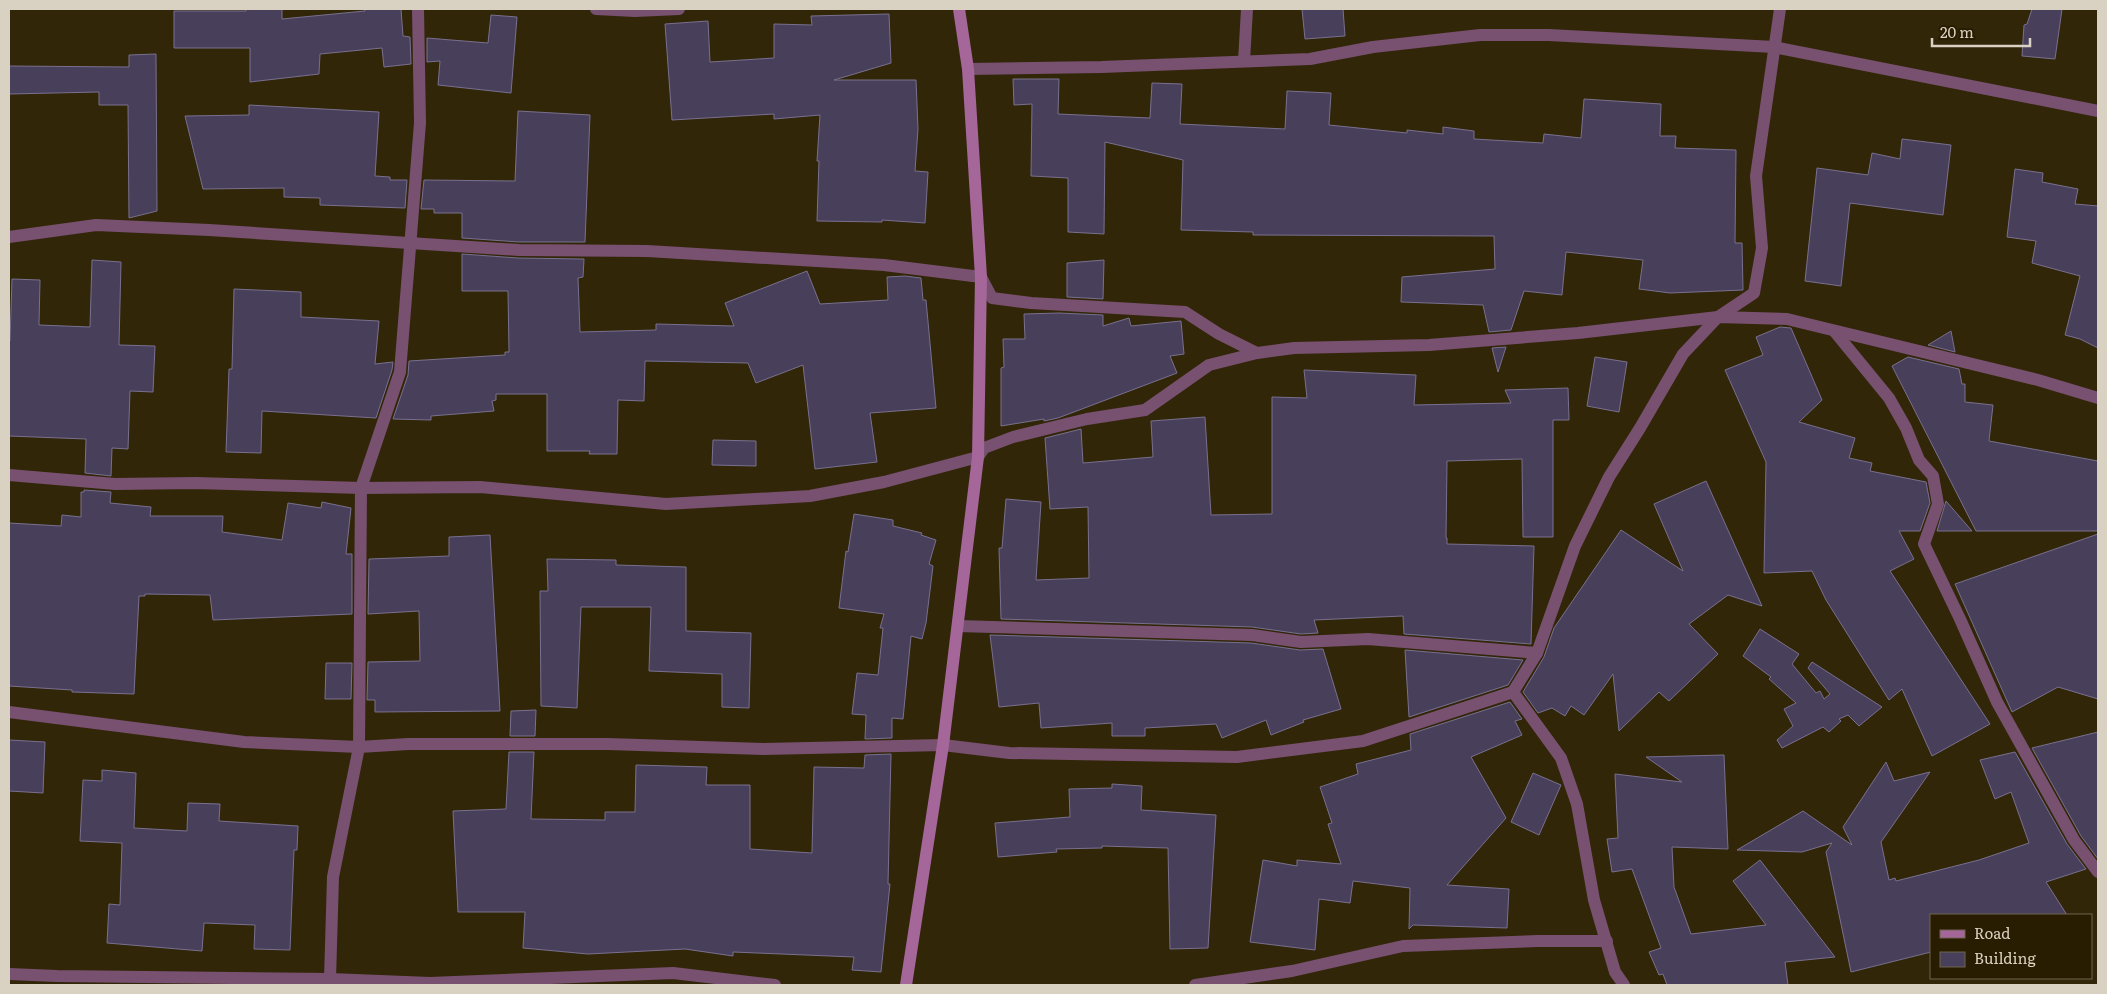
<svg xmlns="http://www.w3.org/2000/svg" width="2107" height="994" font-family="Literata,serif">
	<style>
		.building { fill: #48405b; stroke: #78708e }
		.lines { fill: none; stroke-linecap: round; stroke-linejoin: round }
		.street { stroke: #785170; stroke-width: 12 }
		.secondary { stroke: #a56699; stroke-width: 12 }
	</style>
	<rect width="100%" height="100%" fill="#322609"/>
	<g class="building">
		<polygon points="246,9 282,9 282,19 365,11 364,9 401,9 403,36 410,37 411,64 384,67 382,48 320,54 319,74 250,82 250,48 174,48 174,11 246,11"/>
		<polygon points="1302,9 1343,9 1345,36 1305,39"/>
		<polygon points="2032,9 2062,9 2055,59 2022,56 2024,25 2027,24"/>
		<polygon points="889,14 891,63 834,80 916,80 918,129 915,171 928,172 925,223 882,220 882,222 817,221 819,161 817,161 820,115 774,119 774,114 672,120 665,24 708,21 710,62 774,58 774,24 812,25 811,16"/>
		<polygon points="491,15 517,17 511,93 438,85 440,61 427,62 427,38 488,43"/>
		<polygon points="156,54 157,211 129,218 128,105 99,105 99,92 9,94 9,66 129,67 129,55"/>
		<polygon points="1013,79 1059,79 1058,114 1150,118 1152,83 1182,84 1180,124 1285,129 1287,91 1331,93 1329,125 1407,133 1407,130 1443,134 1443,127 1474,131 1474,139 1543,143 1544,134 1581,138 1584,99 1661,104 1660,136 1676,136 1675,148 1736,150 1735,243 1742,243 1743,290 1670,293 1639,289 1643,260 1566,252 1562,295 1524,291 1511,330 1489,332 1483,305 1401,302 1402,277 1495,269 1494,236 1253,235 1253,232 1181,230 1183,160 1105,142 1104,234 1068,232 1068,178 1031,176 1032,104 1014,105"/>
		<polygon points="249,105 379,112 375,176 390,177 390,180 407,180 405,208 320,205 320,198 284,197 284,188 203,189 185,116 249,115"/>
		<polygon points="518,111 590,115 585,242 519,242 462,238 462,213 434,213 434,209 421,209 424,180 515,181"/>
		<polygon points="1902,139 1951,145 1943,215 1850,203 1841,286 1805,281 1817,168 1868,175 1872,153 1900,159"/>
		<polygon points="2015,169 2043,173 2042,182 2078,189 2075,204 2098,206 2098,348 2080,339 2065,335 2080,276 2032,263 2036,241 2007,237"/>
		<polygon points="462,254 518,258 584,259 583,277 578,278 580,332 656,330 656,324 734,326 725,303 807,271 820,304 888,300 887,277 905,276 921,278 923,300 926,300 936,408 870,413 877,462 815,469 803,365 756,383 748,363 645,361 644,401 618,400 617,454 589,454 590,451 547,451 547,394 496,394 496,400 492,401 494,411 431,416 431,420 393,419 408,375 409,361 505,355 505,352 509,352 508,291 462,291"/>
		<polygon points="92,260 121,262 119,345 155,346 153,392 130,391 128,449 112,448 111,476 85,473 86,439 9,436 9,341 10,341 12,279 40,280 39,325 90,327"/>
		<polygon points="1104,260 1103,299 1067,297 1067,263"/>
		<polygon points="234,289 301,292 301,317 379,321 375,364 393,362 392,370 376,418 262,411 261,453 226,452 229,369 232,369"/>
		<polygon points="1059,313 1103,315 1103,326 1129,318 1131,326 1181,321 1184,354 1170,356 1177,373 1058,418 1044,421 1044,419 1001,426 1001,368 1004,367 1003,339 1025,339 1024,314"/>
		<polygon points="1780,327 1791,328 1822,400 1799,422 1855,438 1849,458 1872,463 1870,471 1926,482 1930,503 1920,531 1899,531 1914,559 1890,571 1990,724 1932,756 1902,689 1889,700 1826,600 1812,571 1764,573 1766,462 1725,370 1763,355 1756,337"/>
		<polygon points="1951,331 1955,352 1928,345"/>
		<polygon points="1506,347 1498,372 1492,348"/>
		<polygon points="1595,357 1627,362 1619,412 1587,406"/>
		<polygon points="1908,357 1959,369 1962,384 1965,384 1965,402 1993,405 1989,441 2098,461 2098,531 1976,531 1892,366"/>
		<polygon points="1304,370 1416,375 1414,405 1511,403 1505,390 1568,388 1569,420 1553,420 1553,537 1523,537 1522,459 1447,461 1446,538 1447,538 1447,544 1534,546 1531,644 1404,634 1403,616 1314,620 1318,633 1301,634 1252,627 1001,619 999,548 1002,548 1006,499 1041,502 1036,580 1089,578 1088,507 1050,509 1045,438 1081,429 1083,463 1153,457 1151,421 1205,417 1211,515 1272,514 1272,397 1307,398"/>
		<polygon points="713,440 756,441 756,466 712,465"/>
		<polygon points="1706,481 1762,606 1728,595 1689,624 1718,654 1669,701 1659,692 1619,731 1613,674 1584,715 1571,706 1565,716 1552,708 1538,713 1523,692 1544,657 1554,628 1621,530 1683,571 1654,504"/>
		<polygon points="84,490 111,492 110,503 151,507 150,516 223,516 222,532 282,540 288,503 321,508 322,502 351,508 346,554 352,554 352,614 213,620 210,595 145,594 145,596 139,596 134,694 72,692 72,690 9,686 9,523 61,526 62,515 81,517 81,492 84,492"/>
		<polygon points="1946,501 1972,531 1937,531"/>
		<polygon points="854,514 893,520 893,526 922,533 921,535 936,540 929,564 933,566 926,623 922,639 911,636 903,719 892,718 892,738 865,739 866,715 852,714 857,673 878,675 883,628 880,628 884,614 839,608 846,551 848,552"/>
		<polygon points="2098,534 2098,699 2058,687 2012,712 1955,584"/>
		<polygon points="490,535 500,711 375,712 375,700 367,700 368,662 420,661 419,611 368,614 369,559 449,556 449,537"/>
		<polygon points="547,559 616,560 616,565 686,567 686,631 751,633 749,708 722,707 722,674 649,671 651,607 581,607 577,708 541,706 540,591 548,591"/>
		<polygon points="1760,629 1799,654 1792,664 1816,693 1820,691 1824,699 1830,694 1808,668 1812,662 1882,707 1859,726 1848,715 1839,719 1841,721 1829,732 1823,727 1782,748 1777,740 1793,726 1784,709 1796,703 1769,679 1771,677 1743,656"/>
		<polygon points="990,635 1251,643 1300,650 1323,649 1341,709 1303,720 1304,722 1271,735 1266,720 1222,738 1216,724 1145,728 1145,736 1112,736 1112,723 1041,728 1039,703 999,707"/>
		<polygon points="1405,650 1523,660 1508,685 1409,717"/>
		<polygon points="326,663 352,663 351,699 325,699"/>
		<polygon points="1510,702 1522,719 1515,721 1522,735 1471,757 1506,818 1447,885 1509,889 1507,928 1413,925 1409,929 1410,888 1353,881 1350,903 1319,899 1315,950 1250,942 1263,860 1297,866 1297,860 1341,864 1328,824 1332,823 1320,787 1358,774 1356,764 1411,750 1410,734"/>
		<polygon points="536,710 535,736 510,736 511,711"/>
		<polygon points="2098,732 2098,859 2081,836 2032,748"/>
		<polygon points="9,740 45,742 43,793 9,791"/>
		<polygon points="509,752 534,752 531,819 605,820 605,812 635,812 636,765 707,767 706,785 750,785 750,849 812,853 814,767 864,768 865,755 891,754 888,884 890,884 881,972 852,970 854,957 733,952 733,956 685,949 588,954 523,948 525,912 458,912 453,811 506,809"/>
		<polygon points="2015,752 2067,844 2086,869 2046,882 2067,915 1931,915 1931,952 1851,972 1826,852 1832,843 1802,852 1737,850 1803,811 1852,845 1843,827 1886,762 1894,781 1930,772 1881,842 1889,880 1895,878 1896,881 1979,860 2029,843 2011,792 1995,799 1980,760"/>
		<polygon points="1724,755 1728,849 1672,847 1674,887 1691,934 1766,925 1733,881 1760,860 1835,957 1785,962 1788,985 1667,985 1663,974 1659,975 1649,952 1661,948 1632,869 1612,872 1607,839 1618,838 1615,774 1682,782 1646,757"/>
		<polygon points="102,770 136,773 134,828 187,831 188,803 220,804 219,821 298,826 297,850 294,850 290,950 254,949 255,925 204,923 202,951 107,943 109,904 120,905 122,843 80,841 83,780 102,781"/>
		<polygon points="1533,773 1561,785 1539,835 1511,822"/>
		<polygon points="1112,784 1142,786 1141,810 1216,815 1208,948 1170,949 1168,848 1102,846 1102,848 1056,849 1057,852 998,857 995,823 1070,817 1069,789 1112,788"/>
	</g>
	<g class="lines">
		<g class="street">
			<polyline points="596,9 635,11 679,9"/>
			<polyline points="1244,61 1247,9"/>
			<polyline points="968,69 1101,67 1310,59 1373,47 1480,35 1549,35 1774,47 2098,111"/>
			<polyline points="9,237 96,225 209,230 519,250 647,251 884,265 981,277 992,298 1031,303 1185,312 1219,334 1257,353"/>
			<polyline points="1835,332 1889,398 1906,428 1919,460 1933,476 1938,504 1924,544 1960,619 1997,702 2074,840 2098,872"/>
			<polyline points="9,475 115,484 196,483 361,488 480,487 666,504 810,496 884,482 978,457 984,448 1013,437 1087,419 1145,410 1209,365 1257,353 1294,348 1429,345 1578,333 1718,317 1787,319 2038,380 2098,398"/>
			<polyline points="958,626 1252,635 1301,642 1368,639 1537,653"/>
			<polyline points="9,712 244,742 359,747 408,744 608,744 764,749 943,745 1009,753 1237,757 1363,741 1513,692"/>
			<polyline points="9,974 57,976 330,979 430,983 673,973 775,985"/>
			<polyline points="330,979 333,877 359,747 361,488 400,372 420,123 418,9"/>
			<polyline points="1195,985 1292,971 1403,946 1538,941 1607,941"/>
			<polyline points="1624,985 1615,972 1594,900 1577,804 1561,758 1513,692 1537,653 1575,546 1609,477 1640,428 1683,354 1718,317 1754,293 1762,248 1756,176 1780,9"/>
		</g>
		<polyline class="secondary" points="906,985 943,745 978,457 981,277 968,69 959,9"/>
	</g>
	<rect width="2107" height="994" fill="none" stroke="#d9d1c1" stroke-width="20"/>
	<rect x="1930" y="914" width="162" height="65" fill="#281c01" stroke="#6f644e"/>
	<rect x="1940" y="930" width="25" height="8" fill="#a56699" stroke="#6f644e"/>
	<text x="1974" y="939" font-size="15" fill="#d9d1c1">Road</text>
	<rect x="1940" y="952" width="25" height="15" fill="#48405b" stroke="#6f644e"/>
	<text x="1974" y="964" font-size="15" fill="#d9d1c1">Building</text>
	<path d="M1932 38v8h98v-8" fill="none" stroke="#d9d1c1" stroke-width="2.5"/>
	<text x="1940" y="38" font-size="15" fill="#d9d1c1" stroke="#281c01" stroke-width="4" paint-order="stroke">20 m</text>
</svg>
